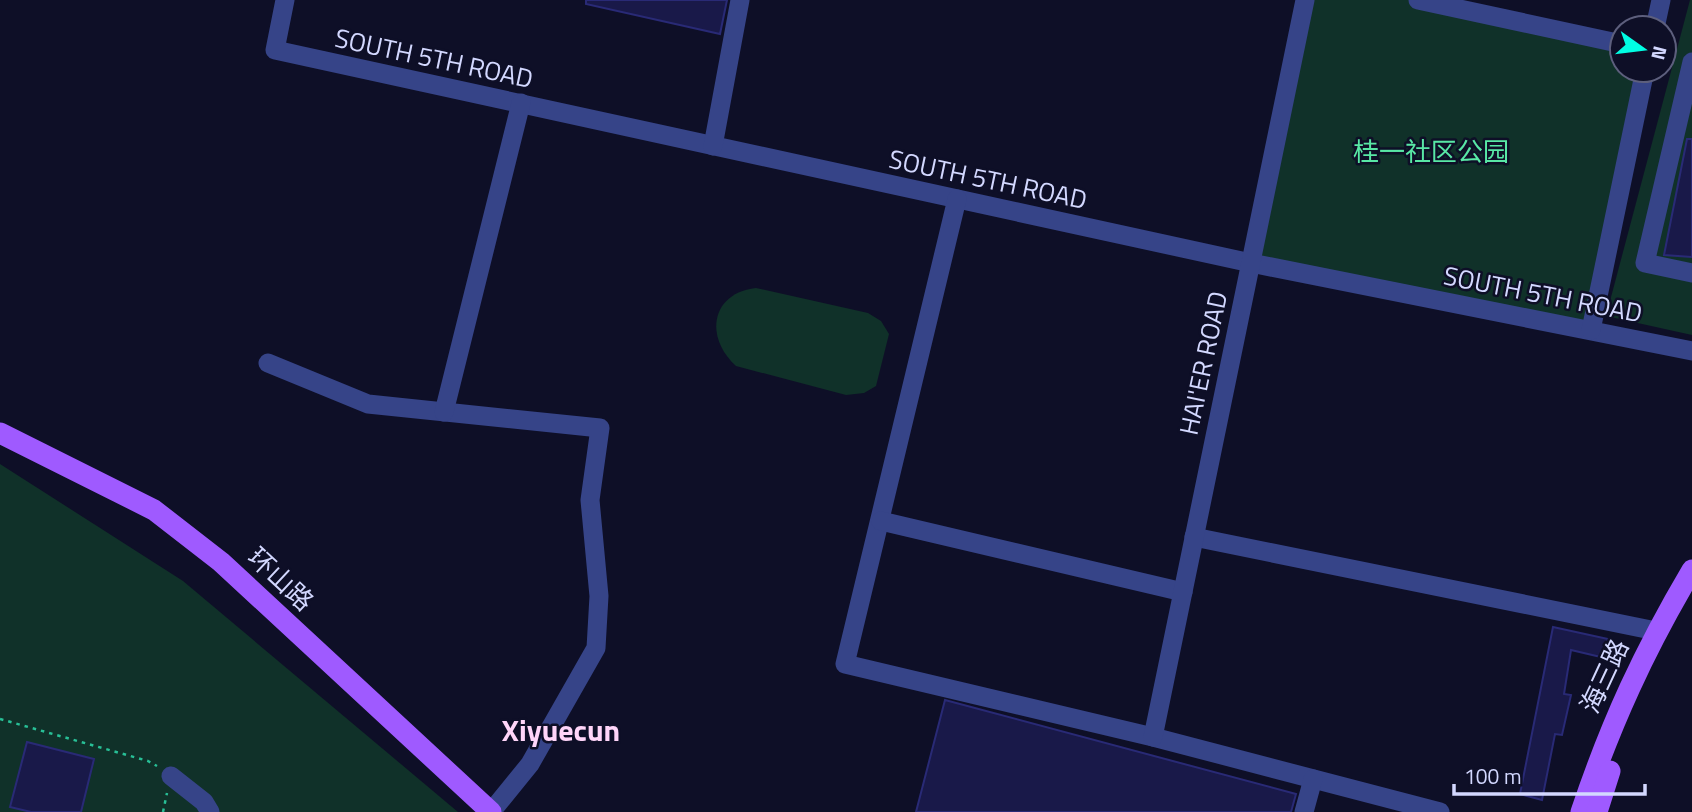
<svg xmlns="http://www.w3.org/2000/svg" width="1692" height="812" font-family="'Titillium Web','Noto Sans SC',sans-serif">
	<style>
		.green { fill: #103129 }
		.building { fill: #191949; stroke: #292a76; stroke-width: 2 }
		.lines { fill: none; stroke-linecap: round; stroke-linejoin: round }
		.path { stroke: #28bf96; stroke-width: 2.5; stroke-dasharray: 3.5 5; stroke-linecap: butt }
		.minor { stroke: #364488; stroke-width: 19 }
		.major { stroke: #9f5aff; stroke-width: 21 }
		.labels { text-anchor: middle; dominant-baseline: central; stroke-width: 5; stroke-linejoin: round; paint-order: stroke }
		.street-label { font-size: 26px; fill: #d3d8ff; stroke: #0e0f27 }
		.park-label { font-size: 26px; fill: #58e7a5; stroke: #0e0f27 }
		.quarter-label { font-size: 30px; font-weight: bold; fill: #ffd5f9; stroke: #0e0f27 }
	</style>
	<rect width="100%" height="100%" fill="#0e0f27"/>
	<g class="green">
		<polygon points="1305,0 1418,0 1622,44 1622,70 1646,70 1591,330 1251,263"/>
		<polygon points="1690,0 1692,0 1692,335 1606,316"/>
		<path d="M 756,288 L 868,313 L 881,321 L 889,334 L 876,386 L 864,393 L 846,395 L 736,366 C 704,337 711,293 756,288 Z"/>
		<polygon points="0,464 183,581 458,812 0,812"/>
	</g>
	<g class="building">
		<polygon points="586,0 727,0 720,34 586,4"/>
		<polygon points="1687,139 1692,139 1692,257 1664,255"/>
		<polygon points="1553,627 1608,639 1605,658 1571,650 1564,694 1571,695 1562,735 1555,734 1542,800 1520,794"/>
		<polygon points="945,700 1296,794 1291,812 916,812"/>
		<polygon points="27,742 94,759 81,812 31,812 10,807"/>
	</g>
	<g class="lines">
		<g class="path">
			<polyline points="0,719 148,761 157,766"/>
			<polyline points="163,812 167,793"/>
		</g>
		<g class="minor">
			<polyline points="285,0 275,50 1251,263 1692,351"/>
			<polyline points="1418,0 1622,44"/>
			<polyline points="1655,28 1661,0"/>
			<polyline points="1692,62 1645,263 1692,273"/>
			<polyline points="713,146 740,0"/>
			<polyline points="957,199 845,664 1153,737 1440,812"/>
			<polyline points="1591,330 1645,70"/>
			<polyline points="268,363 368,404 600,428 590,500 599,596 596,648 530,764 491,812"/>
			<polyline points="444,412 521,103"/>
			<polyline points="881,521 1183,592"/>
			<polyline points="1194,537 1656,631"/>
			<polyline points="1153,737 1305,0"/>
			<polyline points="171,776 204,802 210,812"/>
			<polyline points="1304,812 1313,779"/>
		</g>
		<g class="major">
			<polyline points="0,433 154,510 221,562 491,812"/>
			<path d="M 1581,812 C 1611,723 1644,651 1692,570"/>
			<polyline points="1597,812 1610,771"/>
		</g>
	</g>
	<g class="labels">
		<g class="street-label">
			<text transform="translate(434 58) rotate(12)">SOUTH 5TH ROAD</text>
			<text transform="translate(988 179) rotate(12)">SOUTH 5TH ROAD</text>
			<text transform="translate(1543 294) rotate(11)">SOUTH 5TH ROAD</text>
			<text transform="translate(1203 363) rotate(-78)">HAI'ER ROAD</text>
			<text transform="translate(281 579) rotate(43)">环山路</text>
			<text transform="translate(1604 676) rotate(-65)">海三路</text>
		</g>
		<g class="park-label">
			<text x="1431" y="151">桂一社区公园</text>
		</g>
		<g class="quarter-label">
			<text x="561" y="730">Xiyuecun</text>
		</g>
	</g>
	<g transform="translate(1643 49) rotate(104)"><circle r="33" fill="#0e0f27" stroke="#5d5f7d" stroke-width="2"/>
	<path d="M0-5L12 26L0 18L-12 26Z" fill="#00fee3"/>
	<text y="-10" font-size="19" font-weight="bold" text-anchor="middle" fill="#d3d8ff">N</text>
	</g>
	<path d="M1454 784v10h191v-10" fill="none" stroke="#d3d8ff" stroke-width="3.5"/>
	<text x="1464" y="784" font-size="21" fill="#d3d8ff" stroke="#0e0f27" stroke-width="5" paint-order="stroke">100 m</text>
</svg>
